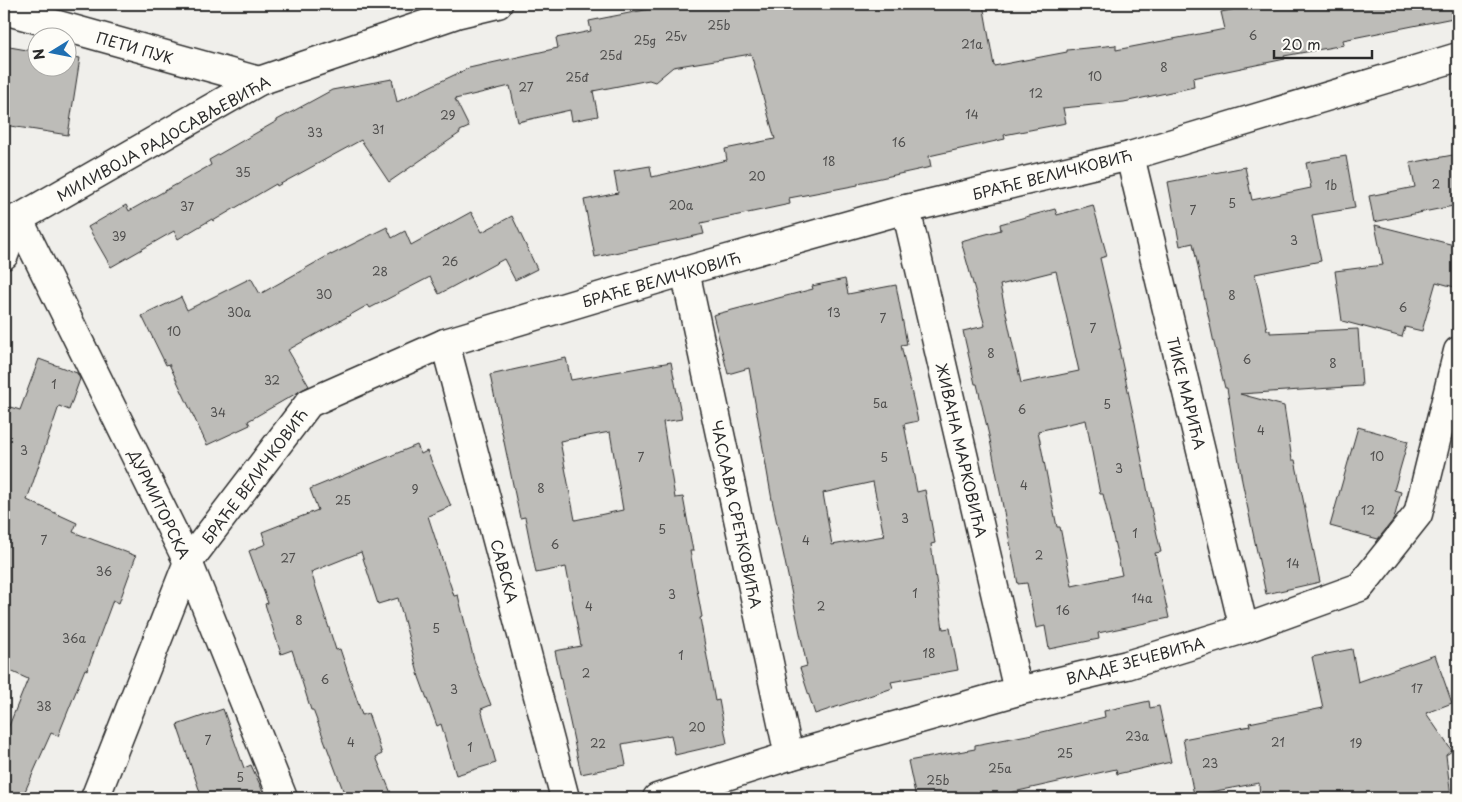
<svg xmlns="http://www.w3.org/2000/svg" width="1462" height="802" font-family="'Playpen Sans',sans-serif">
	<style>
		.building { fill: #bdbcb8; stroke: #2b2b2b; fill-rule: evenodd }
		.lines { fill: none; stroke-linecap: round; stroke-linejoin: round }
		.street-casing { stroke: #2b2b2b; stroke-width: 31 }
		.street { stroke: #fdfcf7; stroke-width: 28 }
		.labels { text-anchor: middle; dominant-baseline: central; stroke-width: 4.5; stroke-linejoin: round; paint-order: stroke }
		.number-label { font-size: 12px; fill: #504f4e }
		.street-label { font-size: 15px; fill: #2b2b2b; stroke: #fdfcf7 }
	</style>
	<rect width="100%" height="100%" fill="#f0efeb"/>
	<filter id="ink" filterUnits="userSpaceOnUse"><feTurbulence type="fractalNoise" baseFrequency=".02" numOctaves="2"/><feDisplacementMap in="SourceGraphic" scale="10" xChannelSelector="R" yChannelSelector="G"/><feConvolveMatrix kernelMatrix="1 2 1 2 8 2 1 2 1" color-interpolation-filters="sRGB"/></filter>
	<g filter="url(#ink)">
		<g class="building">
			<polygon points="675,4 983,4 994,66 1067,52 1067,50 1116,45 1116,50 1225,29 1221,12 1261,4 1458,4 1458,17 1343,40 1344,45 1284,56 1285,59 1193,78 1194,87 1124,102 1063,108 1066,123 1004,135 1005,139 929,156 931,167 858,183 858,185 789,198 790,204 701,223 704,234 595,257 584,200 618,193 614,172 650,166 652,177 727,160 725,149 775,139 751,54 673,67 655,82 649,80 593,91 598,116 572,121 570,110 518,122 510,86 455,99 469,127 460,131 460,133 389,182 361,140 277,186 276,184 213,221 212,219 178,239 174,231 111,267 88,227 126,205 129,211 211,165 209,160 277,121 277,120 332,90 392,79 397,102 469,68 558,48 556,38 591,31 589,21"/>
			<polygon points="4,46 38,52 38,68 68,68 68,56 80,58 68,135 4,125"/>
			<polygon points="1458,154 1458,205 1374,222 1369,196 1415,187 1410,163"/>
			<polygon points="1346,156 1355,208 1312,215 1321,261 1255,274 1267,330 1270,330 1270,333 1358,329 1362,386 1240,394 1284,406 1292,460 1295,460 1320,582 1266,594 1242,481 1227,388 1225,388 1214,343 1193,243 1180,246 1168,182 1245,167 1252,200 1311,188 1306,163"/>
			<path d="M 1093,205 L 1107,256 L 1100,258 L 1121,349 L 1119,349 L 1135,423 L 1150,504 L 1161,552 L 1155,553 L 1169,618 L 1098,633 L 1099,639 L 1049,649 L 1045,626 L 1036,628 L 1027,583 L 1018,584 L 990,440 L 977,384 L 975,384 L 963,331 L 985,326 L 961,241 L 1001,230 L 1000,224 L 1055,209 L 1057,215 ZM 1056,271 L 1079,371 L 1021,383 L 1000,285 ZM 1086,420 L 1100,494 L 1103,494 L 1122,575 L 1072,586 L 1060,527 L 1057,527 L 1038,431 Z"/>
			<polygon points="471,212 482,232 512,216 537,269 515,280 504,259 439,294 430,277 370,308 368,305 288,350 309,386 248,421 250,425 207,445 169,364 166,365 142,316 181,297 187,310 251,278 260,294 331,254 331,255 387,227 392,238 405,231 411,245"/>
			<polygon points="1375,225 1458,246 1458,288 1436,282 1422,331 1405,327 1402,337 1342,321 1335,271 1383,265"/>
			<path d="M 845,279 L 848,294 L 896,285 L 907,344 L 901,345 L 918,421 L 904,424 L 917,492 L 925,490 L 935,543 L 931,544 L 943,629 L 950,628 L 958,670 L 891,682 L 893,688 L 815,714 L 800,668 L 807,666 L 772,500 L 749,368 L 728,374 L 713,315 L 813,289 L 812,286 ZM 873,482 L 884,536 L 832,545 L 823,493 Z"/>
			<path d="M 566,358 L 571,380 L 671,362 L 682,419 L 663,422 L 675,498 L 683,497 L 693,551 L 690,551 L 702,617 L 700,618 L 715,701 L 719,700 L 727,743 L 675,755 L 671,735 L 622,744 L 626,765 L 581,774 L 555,651 L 581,646 L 566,567 L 536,573 L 525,517 L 520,518 L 490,375 ZM 610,432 L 623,510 L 575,520 L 560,441 Z"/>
			<polygon points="39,359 77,373 80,379 69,410 59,406 27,500 77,523 73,532 136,556 119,603 113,600 87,670 85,669 58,736 51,733 22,798 4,798 4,738 28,679 4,668 4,426 10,407 20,410"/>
			<polygon points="1358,427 1408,441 1394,490 1401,492 1394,519 1378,539 1330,526"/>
			<polygon points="417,445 421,454 427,451 451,506 428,516 454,596 458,595 474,660 491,705 481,709 496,763 456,775 441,724 437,726 419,677 398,598 378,604 361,552 311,572 336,650 340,649 362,715 368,713 382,754 376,757 393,798 346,798 313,710 311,710 292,650 281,654 265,604 268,603 249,551 266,544 262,532 318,510 310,489"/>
			<polygon points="1352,649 1358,682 1435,655 1452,703 1426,713 1452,751 1446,755 1451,798 1260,798 1259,783 1194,795 1183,739 1250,726 1249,723 1323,708 1312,657"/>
			<polygon points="1149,701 1150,708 1159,706 1171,762 1117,774 1116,769 987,798 916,798 908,761 975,749 975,745 1038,733 1105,717 1104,711"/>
			<polygon points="223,709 244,768 251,765 266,798 202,798 177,725"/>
		</g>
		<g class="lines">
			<defs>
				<g id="street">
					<polyline points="4,10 259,81"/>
					<polyline points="1130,156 1244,629"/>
					<polyline points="906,209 1018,691"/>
					<polyline points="18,218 188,562 283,798"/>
					<polyline points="4,227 259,81 456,14 498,4"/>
					<polyline points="4,255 18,218"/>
					<polyline points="685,271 789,756"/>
					<polyline points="445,343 565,798"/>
					<polyline points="95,798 188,562 309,403 445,343 685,271 906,209 1130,156 1458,57"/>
					<polyline points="657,798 789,756 1018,691 1127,665 1244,629 1360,587 1418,514 1458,351"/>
				</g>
			</defs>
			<use href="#street" class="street-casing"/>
			<use href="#street" class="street"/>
		</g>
	</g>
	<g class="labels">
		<g class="number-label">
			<text x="719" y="25">25b</text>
			<text x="1253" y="35">6</text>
			<text x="676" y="36">25v</text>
			<text x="645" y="40">25g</text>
			<text x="972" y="44">21a</text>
			<text x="611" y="55">25d</text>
			<text x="1164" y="67">8</text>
			<text x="1095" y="76">10</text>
			<text x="577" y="77">25đ</text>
			<text x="526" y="87">27</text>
			<text x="1036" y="93">12</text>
			<text x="972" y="114">14</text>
			<text x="448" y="115">29</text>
			<text x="378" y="129">31</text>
			<text x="315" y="132">33</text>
			<text x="899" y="142">16</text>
			<text x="829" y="161">18</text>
			<text x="243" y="172">35</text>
			<text x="757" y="176">20</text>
			<text x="1436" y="184">2</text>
			<text x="1331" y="185">1b</text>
			<text x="1232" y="203">5</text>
			<text x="681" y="205">20a</text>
			<text x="187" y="206">37</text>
			<text x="1193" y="210">7</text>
			<text x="119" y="236">39</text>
			<text x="1294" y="240">3</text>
			<text x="450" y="261">26</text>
			<text x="380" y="271">28</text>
			<text x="324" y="294">30</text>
			<text x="1232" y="295">8</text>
			<text x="1403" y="307">6</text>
			<text x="239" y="312">30a</text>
			<text x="834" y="312">13</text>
			<text x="883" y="318">7</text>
			<text x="1093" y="328">7</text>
			<text x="174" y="331">10</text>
			<text x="991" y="353">8</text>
			<text x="1247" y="359">6</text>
			<text x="1333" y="363">8</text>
			<text x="272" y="380">32</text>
			<text x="54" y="384">1</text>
			<text x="880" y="403">5a</text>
			<text x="1107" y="404">5</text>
			<text x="1022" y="409">6</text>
			<text x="218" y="412">34</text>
			<text x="1261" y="430">4</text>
			<text x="24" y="450">3</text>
			<text x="1377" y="456">10</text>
			<text x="641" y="457">7</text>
			<text x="884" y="457">5</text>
			<text x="1119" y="468">3</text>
			<text x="1024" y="485">4</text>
			<text x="541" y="488">8</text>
			<text x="415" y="489">9</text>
			<text x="343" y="500">25</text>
			<text x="1368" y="510">12</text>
			<text x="905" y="518">3</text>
			<text x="662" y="529">5</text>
			<text x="1135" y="533">1</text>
			<text x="44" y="540">7</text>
			<text x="806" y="540">4</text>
			<text x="555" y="544">6</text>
			<text x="1039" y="555">2</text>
			<text x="288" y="558">27</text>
			<text x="1293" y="563">14</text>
			<text x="104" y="571">36</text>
			<text x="915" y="593">1</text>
			<text x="672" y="594">3</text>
			<text x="1142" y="598">14a</text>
			<text x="589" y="606">4</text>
			<text x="821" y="606">2</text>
			<text x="1063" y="610">16</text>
			<text x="299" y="620">8</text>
			<text x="436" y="628">5</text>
			<text x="74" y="638">36a</text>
			<text x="929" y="653">18</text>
			<text x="681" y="655">1</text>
			<text x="586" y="673">2</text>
			<text x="325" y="679">6</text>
			<text x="1417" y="688">17</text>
			<text x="454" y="689">3</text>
			<text x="44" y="706">38</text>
			<text x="697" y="727">20</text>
			<text x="1137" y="736">23a</text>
			<text x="208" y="740">7</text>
			<text x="351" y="742">4</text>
			<text x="1278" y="742">21</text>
			<text x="598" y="743">22</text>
			<text x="1356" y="743">19</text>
			<text x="470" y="747">1</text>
			<text x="1065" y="753">25</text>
			<text x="1210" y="763">23</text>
			<text x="1000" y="768">25a</text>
			<text x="240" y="777">5</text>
			<text x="938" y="780">25b</text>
		</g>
		<g class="street-label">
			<text transform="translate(135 47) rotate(16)">ПЕТИ ПУК</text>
			<text transform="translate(163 138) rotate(-29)">МИЛИВОЈА РАДОСАВЉЕВИЋА</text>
			<text transform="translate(1052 174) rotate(-14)">БРАЋЕ ВЕЛИЧКОВИЋ</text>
			<text transform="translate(661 279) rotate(-16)">БРАЋЕ ВЕЛИЧКОВИЋ</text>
			<text transform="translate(1187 393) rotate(76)">ТИКЕ МАРИЋА</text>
			<text transform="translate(962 450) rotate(77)">ЖИВАНА МАРКОВИЋА</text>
			<text transform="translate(254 476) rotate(-53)">БРАЋЕ ВЕЛИЧКОВИЋ</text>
			<text transform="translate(160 504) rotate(64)">ДУРМИТОРСКА</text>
			<text transform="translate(737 514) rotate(78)">ЧАСЛАВА СРЕЋКОВИЋА</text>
			<text transform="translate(505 571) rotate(75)">САВСКА</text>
			<text transform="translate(1135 660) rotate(-15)">ВЛАДЕ ЗЕЧЕВИЋА</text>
		</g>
	</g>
	<rect width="1462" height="802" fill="none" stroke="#fdfcf7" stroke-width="20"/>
	<rect x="10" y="10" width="1442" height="782" fill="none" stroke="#2b2b2b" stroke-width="2" filter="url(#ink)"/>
	<g transform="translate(52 52) rotate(260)"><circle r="24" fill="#fdfcf7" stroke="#a9a8a5"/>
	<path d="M0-4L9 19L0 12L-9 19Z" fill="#1f6fb2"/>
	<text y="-8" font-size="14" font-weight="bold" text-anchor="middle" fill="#2b2b2b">N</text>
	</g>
	<path d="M1274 50v8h98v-8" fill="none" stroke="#2b2b2b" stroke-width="2.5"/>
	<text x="1282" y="50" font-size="15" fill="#2b2b2b" stroke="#fdfcf7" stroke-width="4" paint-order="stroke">20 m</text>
</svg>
